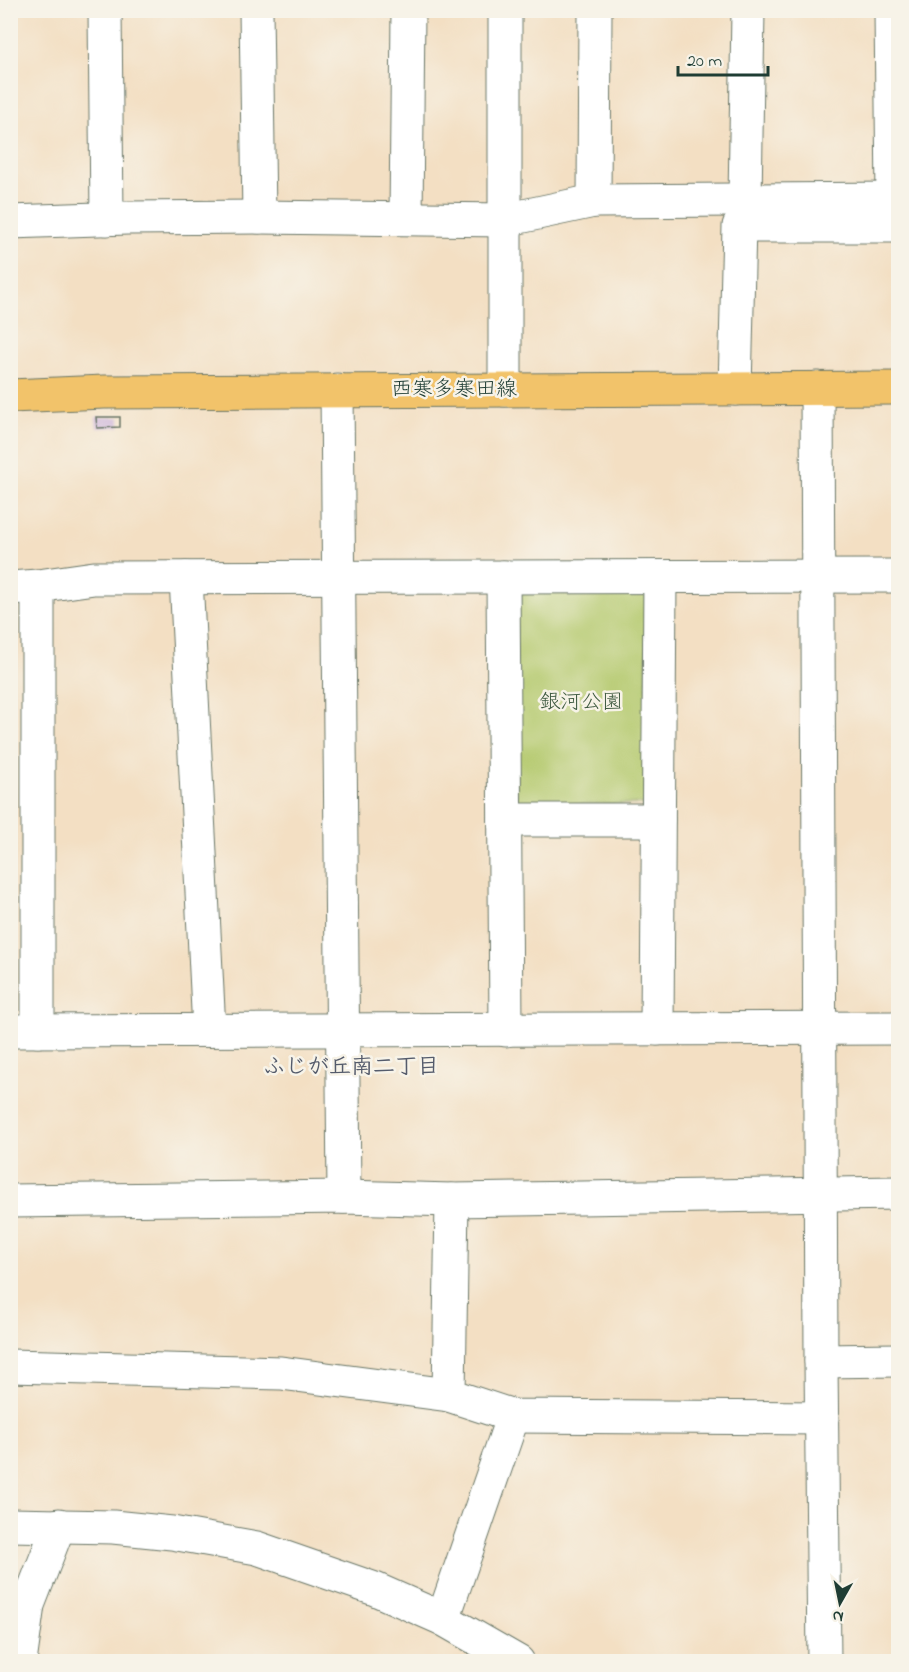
<svg xmlns="http://www.w3.org/2000/svg" width="909" height="1672" font-family="'Indie Flower','Klee One',sans-serif">
	<style>
		.green { fill: #b4c96d; stroke: #6a8350; stroke-width: 1.5 }
		.building { fill: #b995d3 }
		.lines { fill: none; stroke-linecap: round; stroke-linejoin: round }
		.minor-casing { stroke: #697666; stroke-width: 35 }
		.major-casing { stroke: #697666; stroke-width: 35 }
		.minor { stroke: #fff; stroke-width: 33 }
		.major { stroke: #f2c36a; stroke-width: 33 }
		.labels { text-anchor: middle; dominant-baseline: central; stroke-width: 5; stroke-linejoin: round; paint-order: stroke }
		.street-label { font-size: 21px; fill: #1f3d34; stroke: #f7f3e8 }
		.park-label { font-size: 21px; fill: #3d593f; stroke: #f7f3e8 }
		.neighbourhood-label { font-size: 22px; font-weight: bold; fill: #555c6c; stroke: #f7f3e8 }
	</style>
	<rect width="100%" height="100%" fill="#f7f3e8"/>
	<filter id="ink" filterUnits="userSpaceOnUse"><feTurbulence type="fractalNoise" baseFrequency=".0167" numOctaves="2"/><feDisplacementMap in="SourceGraphic" scale="12" xChannelSelector="R" yChannelSelector="G"/><feConvolveMatrix kernelMatrix="1 2 1 2 8 2 1 2 1" color-interpolation-filters="sRGB"/></filter>
	<filter id="wash" filterUnits="userSpaceOnUse"><feTurbulence type="fractalNoise" baseFrequency=".008" numOctaves="4" result="noise"/><feDisplacementMap in="SourceGraphic" scale="24" xChannelSelector="R" yChannelSelector="G"/><feGaussianBlur stdDeviation="1.35" result="paint"/><feColorMatrix in="noise" values="0 0 0 0 0 0 0 0 0 0 0 0 0 0 0 0 0 1.4 0 .05"/><feComposite in="paint" operator="in"/></filter>
	<g filter="url(#wash)">
		<rect width="100%" height="100%" fill="#f3dfc3"/>
		<polygon class="green" points="523,590 641,590 648,599 646,804 516,805 515,603"/>
		<g id="blocks">
			<polygon class="building" points="96,417 120,417 120,427 97,428"/>
		</g>
	</g>
	<g filter="url(#ink)">
		<use href="#blocks" fill-opacity="0" stroke="#697666" stroke-width="1.5"/>
		<g class="lines">
			<defs>
				<g id="minor">
					<polyline points="105,10 107,219"/>
					<polyline points="256,10 259,217"/>
					<polyline points="505,10 505,390"/>
					<polyline points="595,10 594,201 898,199"/>
					<polyline points="891,10 893,199"/>
					<polyline points="745,200 748,10"/>
					<polyline points="406,218 408,10"/>
					<polyline points="10,222 127,218 259,217 505,220 594,201"/>
					<polyline points="817,388 821,1361 824,1662"/>
					<polyline points="735,389 739,226 898,226"/>
					<polyline points="337,390 344,1197"/>
					<polyline points="503,577 506,1030"/>
					<polyline points="186,578 209,1030"/>
					<polyline points="10,588 38,586 94,578 898,576"/>
					<polyline points="505,820 658,820"/>
					<polyline points="657,1029 660,577"/>
					<polyline points="10,1031 898,1028"/>
					<polyline points="38,1031 38,586"/>
					<polyline points="452,1200 449,1395 513,1416 822,1418"/>
					<polyline points="10,1201 344,1197 452,1200 898,1193"/>
					<polyline points="821,1361 898,1360"/>
					<polyline points="10,1366 281,1373 449,1395"/>
					<polyline points="10,1525 113,1527 172,1533 257,1548 375,1589 443,1619 518,1662"/>
					<polyline points="443,1619 513,1416"/>
					<polyline points="20,1662 28,1605 59,1525"/>
				</g>
				<polyline id="major" points="10,396 104,392 898,388"/>
			</defs>
			<use href="#minor" class="minor-casing"/>
			<use href="#major" class="major-casing"/>
			<use href="#minor" class="minor"/>
			<use href="#major" class="major"/>
		</g>
	</g>
	<g class="labels">
		<g class="street-label">
			<text x="454" y="390">西寒多寒田線</text>
		</g>
		<g class="park-label">
			<text x="581" y="703">銀河公園</text>
		</g>
		<g class="neighbourhood-label">
			<text x="351" y="1068">ふじが丘南二丁目</text>
		</g>
	</g>
	<rect width="909" height="1672" fill="none" stroke="#f7f3e8" stroke-width="36"/>
	<g transform="translate(840 1603) rotate(189)" stroke="#f7f3e8" stroke-width="4.5" paint-order="stroke">
	<path d="M0-4.5L10 22L0 15L-10 22Z" fill="#1f3d34"/>
	<text y="-9" font-size="16" font-weight="bold" text-anchor="middle" fill="#1f3d34">N</text>
	</g>
	<path d="M678 66v9h90v-9" fill="none" stroke="#1f3d34" stroke-width="3"/>
	<text x="687" y="66" font-size="18" fill="#1f3d34" stroke="#f7f3e8" stroke-width="4.5" paint-order="stroke">20 m</text>
</svg>
